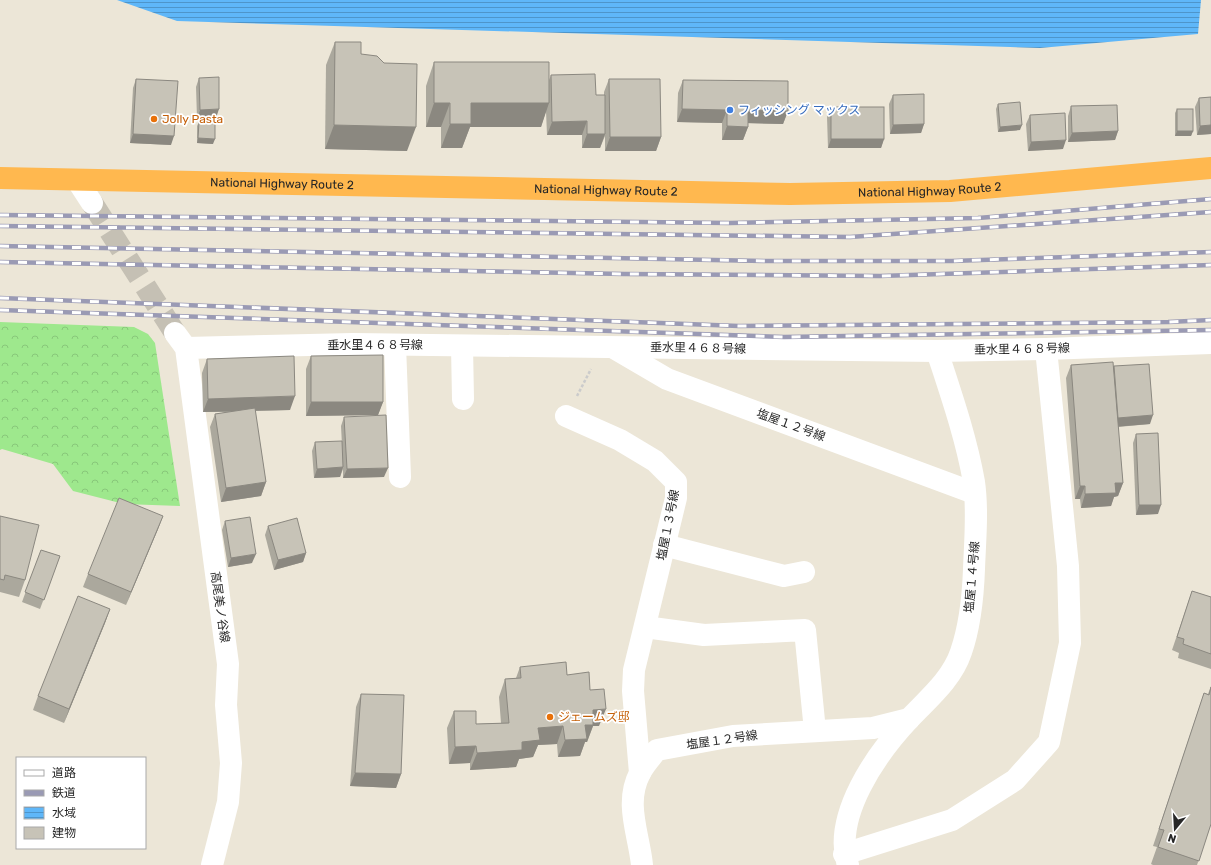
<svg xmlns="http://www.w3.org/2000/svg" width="1211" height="865" font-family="Rubik,'Noto Sans JP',sans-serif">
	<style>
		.forest { fill: url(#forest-crowns) }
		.water { fill: url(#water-rules) }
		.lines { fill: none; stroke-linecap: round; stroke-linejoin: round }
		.minor-tunnel { stroke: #c5c0b4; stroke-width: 22; stroke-dasharray: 22 11; stroke-linecap: butt }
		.path { stroke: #cbcbcb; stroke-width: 2.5; stroke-dasharray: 3 2; stroke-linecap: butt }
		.minor { stroke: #fff; stroke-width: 22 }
		.highway { stroke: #ffb84f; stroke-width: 22 }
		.rail-casing { stroke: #9a9ab4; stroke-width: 4.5 }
		.rail { stroke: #fff; stroke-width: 3; stroke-dasharray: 9; stroke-linecap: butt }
		.wall { fill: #aba89d }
		.shaded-wall { fill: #8b8880 }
		.building { fill: #c7c3b7; stroke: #8b8880 }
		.shop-dot { fill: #3f7fe0; stroke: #fff; stroke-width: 1.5 }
		.food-dot { fill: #e8710a; stroke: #fff; stroke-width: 1.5 }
		.labels { text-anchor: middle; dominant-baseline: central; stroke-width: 3.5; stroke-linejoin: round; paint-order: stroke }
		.shop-label { font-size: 12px; fill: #366cbe; stroke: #fff; text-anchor: start }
		.food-label { font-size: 12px; fill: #c56008; stroke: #fff; text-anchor: start }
		.street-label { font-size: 12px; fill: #272727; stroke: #fff }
	</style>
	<defs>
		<pattern id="forest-crowns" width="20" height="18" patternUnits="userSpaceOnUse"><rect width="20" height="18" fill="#9ee88d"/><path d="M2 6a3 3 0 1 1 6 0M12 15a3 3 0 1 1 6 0" fill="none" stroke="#88c77a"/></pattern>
		<pattern id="water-rules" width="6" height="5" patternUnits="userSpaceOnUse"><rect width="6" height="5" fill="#5fb7f9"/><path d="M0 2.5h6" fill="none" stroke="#4e95ca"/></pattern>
	</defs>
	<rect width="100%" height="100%" fill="#ece6d7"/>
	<polygon class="forest" points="0,322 134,327 148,334 155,343 180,506 124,504 73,491 53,464 2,449 0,450"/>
	<polygon class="water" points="117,0 1201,0 1198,34 1040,48 177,21"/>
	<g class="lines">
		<polyline class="minor-tunnel" points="92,203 175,333"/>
		<polyline class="path" points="577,396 591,369"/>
		<g class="minor">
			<polyline points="77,180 92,203"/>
			<polyline points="175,333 186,348 228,664 226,705 231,763 228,802 212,865"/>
			<polyline points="395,345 400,477"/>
			<polyline points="462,346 463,399"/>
			<polyline points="186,348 353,344 937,351 1046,349 1211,343"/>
			<polyline points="614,348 667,379 974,493"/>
			<polyline points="566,416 620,440 655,461 676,482 676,498 634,670 633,691 640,773"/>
			<polyline points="664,545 784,576 804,572"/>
			<polyline points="645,627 704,635 805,630 815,731"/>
			<polyline points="844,854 952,820 1015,780 1049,742 1070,643 1068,566 1046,349"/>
			<path d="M 642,865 C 639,834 624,803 640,773 C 644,765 651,757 657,750 L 733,736 L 873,728 L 909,719"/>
			<path d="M 848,865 C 832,816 877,753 910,718 C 929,698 952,679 961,652 C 970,626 973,597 974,569 C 975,541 978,510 974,482 C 966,437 951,394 937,351"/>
		</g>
		<path class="highway" id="s1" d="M 0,178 L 790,194 L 950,191 L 1211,168"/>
		<defs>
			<g id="rail">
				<polyline points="0,215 730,223 978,218 1211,199"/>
				<polyline points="0,226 850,237 1211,212"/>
				<polyline points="0,246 766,261 952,261 1211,252"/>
				<polyline points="0,262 624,274 880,276 1211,265"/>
				<polyline points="0,298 739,326 1168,322 1211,320"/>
				<polyline points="0,310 784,337 1211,330"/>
			</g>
		</defs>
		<use href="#rail" class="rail-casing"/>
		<use href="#rail" class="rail"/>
	</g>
	<g class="wall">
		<polygon points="335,42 361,54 407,151 325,149 326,65"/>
		<polygon points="434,62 549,80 551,75 596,95 604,95 604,92 609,79 661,137 656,151 605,151 605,136 600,148 582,148 582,135 547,135 546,111 541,127 470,127 462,148 441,148 441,127 426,127 426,86"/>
		<polygon points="199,78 216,118 197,119 196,87"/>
		<polygon points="136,79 171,145 130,143 133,88"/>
		<polygon points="683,80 788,111 783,124 748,123 748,127 743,140 722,140 722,123 677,122 678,93"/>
		<polygon points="893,95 924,124 921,133 890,134 889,104"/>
		<polygon points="1211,97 1211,134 1197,135 1195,107 1199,98"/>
		<polygon points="998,104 1020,130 998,132 996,109"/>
		<polygon points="1071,106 1118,131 1115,140 1068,142 1068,116"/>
		<polygon points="831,107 884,139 881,148 828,148 827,117"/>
		<polygon points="1177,109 1193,131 1191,136 1175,136 1175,113"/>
		<polygon points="1030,115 1063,149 1028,151 1026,124"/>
		<polygon points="199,122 213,144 197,143 197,126"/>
		<polygon points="311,356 383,402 378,415 306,416 306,369"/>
		<polygon points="207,359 290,410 255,411 266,482 261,496 221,502 210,427 215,414 228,412 203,412 202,373"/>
		<polygon points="1071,365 1114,366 1150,424 1118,427 1123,483 1118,496 1114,497 1111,506 1081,508 1080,499 1075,499 1066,378"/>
		<polygon points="344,417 384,477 343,478 343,469 340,477 314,478 312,451 315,442 342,445 341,426"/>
		<polygon points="1136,434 1158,514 1136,515 1133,443"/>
		<polygon points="0,516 25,580 19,597 0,592"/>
		<polygon points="163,516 158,529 126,605 83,587 88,574"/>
		<polygon points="225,521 252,563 228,567 222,530"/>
		<polygon points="268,526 306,553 303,562 274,570 265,535"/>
		<polygon points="41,550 60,556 40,609 22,602"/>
		<polygon points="1192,591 1211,597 1211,669 1178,658 1179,653 1172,650"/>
		<polygon points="110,609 105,623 64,723 33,710 38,696"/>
		<polygon points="520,667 567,675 590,690 599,726 593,726 587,742 585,742 580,756 558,757 557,744 538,745 533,757 519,759 516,767 470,770 470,763 449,764 447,728 454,711 476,724 501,723 499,697 505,679 516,678"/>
		<polygon points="1211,686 1211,824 1197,865 1153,865 1151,864 1157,847 1153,846 1204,693 1208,694"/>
		<polygon points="361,694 401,774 396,788 350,786 356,707"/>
	</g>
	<g class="shaded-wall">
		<polygon points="434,103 450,103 441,127 426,127"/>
		<polygon points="471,103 549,103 541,127 470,127 462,148 441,148 450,124"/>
		<polygon points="219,109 216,118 197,119 200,110"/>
		<polygon points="682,109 727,110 722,123 677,122"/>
		<polygon points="748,110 788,111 783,124 743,123"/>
		<polygon points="587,121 582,135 547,135 552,122"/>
		<polygon points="924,124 921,133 890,134 893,125"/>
		<polygon points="334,125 416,127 407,151 325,149"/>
		<polygon points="1022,125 1020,130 998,132 1000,127"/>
		<polygon points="1211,125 1211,134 1197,135 1200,126"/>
		<polygon points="727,126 748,127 743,140 722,140"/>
		<polygon points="1118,131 1115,140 1068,142 1072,133"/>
		<polygon points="1177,131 1193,131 1191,136 1175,136"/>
		<polygon points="133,134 174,136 171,145 130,143"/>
		<polygon points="587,134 605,134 600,148 582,148"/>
		<polygon points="610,137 661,137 656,151 605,151"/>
		<polygon points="198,138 215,139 213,144 197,143"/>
		<polygon points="831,139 884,139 881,148 828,148"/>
		<polygon points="1066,140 1063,149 1028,151 1031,142"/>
		<polygon points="295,396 290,410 203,412 208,399"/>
		<polygon points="311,402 383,402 378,415 306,416"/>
		<polygon points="1153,415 1150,424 1113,427 1116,418"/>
		<polygon points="343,467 340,477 314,478 317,469"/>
		<polygon points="388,468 384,477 343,478 347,469"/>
		<polygon points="266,482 261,496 221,502 226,488"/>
		<polygon points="1115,483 1123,483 1118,496 1114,497 1111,506 1081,508 1085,494"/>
		<polygon points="1080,486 1085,486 1080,499 1075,499"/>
		<polygon points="1139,505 1161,505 1158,514 1136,515"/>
		<polygon points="163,516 158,529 126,605 131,592"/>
		<polygon points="306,553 303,562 274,570 278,560"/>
		<polygon points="256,554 252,563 228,567 231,558"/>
		<polygon points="110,609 105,623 64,723 69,709"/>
		<polygon points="606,709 599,726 593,726 587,742 585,742 580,756 558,757 565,740 585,725 593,710"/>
		<polygon points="563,726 557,744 538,745 533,757 519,759 516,767 470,770 477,753 522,742 538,728"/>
		<polygon points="476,746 470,763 449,764 455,747"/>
		<polygon points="355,773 401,774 396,788 350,786"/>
	</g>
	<g class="building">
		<polygon points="335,42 361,42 361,54 377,56 384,63 417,64 416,127 334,125"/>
		<polygon points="434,62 549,62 549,103 471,103 471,124 450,124 450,103 434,103"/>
		<polygon points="595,74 596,95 605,95 605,134 587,134 587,121 552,122 551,75"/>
		<polygon points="219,77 219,109 200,110 199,78"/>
		<polygon points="136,79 178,81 174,136 133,134"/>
		<polygon points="609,79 660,79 661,137 610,137"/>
		<polygon points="683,80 788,81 788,111 748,110 748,127 727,126 727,110 682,109"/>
		<polygon points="924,94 924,124 893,125 893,95"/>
		<polygon points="1211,97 1211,125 1200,126 1199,98"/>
		<polygon points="1020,102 1022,125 1000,127 998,104"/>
		<polygon points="1117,105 1118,131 1072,133 1071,106"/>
		<rect x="831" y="107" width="53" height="32"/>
		<rect x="1177" y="109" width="16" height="22"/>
		<polygon points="1065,113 1066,140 1031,142 1030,115"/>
		<polygon points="199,122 215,122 215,139 198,138"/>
		<polygon points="383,355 383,402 311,402 311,356"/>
		<polygon points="294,356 295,396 208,399 207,359"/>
		<polygon points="1113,362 1123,483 1115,483 1116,493 1085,494 1085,486 1080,486 1071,365"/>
		<polygon points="1149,364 1153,415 1118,418 1114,366"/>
		<polygon points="255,408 266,482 226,488 215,414"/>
		<polygon points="386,415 388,468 347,469 344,417"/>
		<polygon points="1158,433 1161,505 1139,505 1136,434"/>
		<polygon points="342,441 343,467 317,469 315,442"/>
		<polygon points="119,498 163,516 131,592 88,574"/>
		<polygon points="0,516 39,525 25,580 5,575 4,580 0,579"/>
		<polygon points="250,517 256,554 231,558 225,521"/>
		<polygon points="297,518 306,553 278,560 268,526"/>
		<polygon points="41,550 60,556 44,600 25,592"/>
		<polygon points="1192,591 1211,597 1211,654 1183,644 1184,639 1177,637"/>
		<polygon points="78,596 110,609 69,709 38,696"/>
		<polygon points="566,662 567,675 589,672 590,690 604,689 606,709 593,710 593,725 585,725 587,739 565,740 563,726 538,728 540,740 522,742 522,750 477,753 476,746 455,747 454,711 476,711 476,724 509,723 505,679 521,678 520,667"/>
		<polygon points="1211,687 1211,824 1199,861 1158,847 1164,830 1159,829 1204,693 1209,695"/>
		<polygon points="361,694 404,695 401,774 355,773"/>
	</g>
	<circle class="shop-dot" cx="730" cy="110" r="4"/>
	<g class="food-dot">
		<circle cx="154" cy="119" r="4"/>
		<circle cx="550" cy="717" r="4"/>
	</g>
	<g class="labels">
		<g class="shop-label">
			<text x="738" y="110">フィッシング マックス</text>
		</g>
		<g class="food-label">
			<text x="162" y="119">Jolly Pasta</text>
			<text x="558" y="717">ジェームズ邸</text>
		</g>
		<g class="street-label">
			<text stroke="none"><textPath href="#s1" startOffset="282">National Highway Route 2</textPath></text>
			<text stroke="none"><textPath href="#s1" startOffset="930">National Highway Route 2</textPath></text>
			<text stroke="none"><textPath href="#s1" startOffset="606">National Highway Route 2</textPath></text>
			<text x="375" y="345">垂水里４６８号線</text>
			<text transform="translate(698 348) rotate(1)">垂水里４６８号線</text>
			<text transform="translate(1022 349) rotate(-1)">垂水里４６８号線</text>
			<text transform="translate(791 425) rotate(20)">塩屋１２号線</text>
			<text transform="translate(668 525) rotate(-79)">塩屋１３号線</text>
			<text transform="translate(972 577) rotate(-85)">塩屋１４号線</text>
			<text transform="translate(220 607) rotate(82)">高尾美ノ谷線</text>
			<text transform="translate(722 740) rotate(-8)">塩屋１２号線</text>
		</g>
	</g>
	<rect x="16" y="757" width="130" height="92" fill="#ffffff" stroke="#a9a9a9"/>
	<rect x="24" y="770" width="20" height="6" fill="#ffffff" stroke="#a9a9a9"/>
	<text x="52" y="777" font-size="12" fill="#272727">道路</text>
	<rect x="24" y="790" width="20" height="6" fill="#9a9ab4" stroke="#a9a9a9"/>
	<text x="52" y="797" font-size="12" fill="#272727">鉄道</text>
	<rect x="24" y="807" width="20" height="12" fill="url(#water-rules)" stroke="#a9a9a9"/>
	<text x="52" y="817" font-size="12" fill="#272727">水域</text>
	<rect x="24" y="827" width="20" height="12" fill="#c7c3b7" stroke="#a9a9a9"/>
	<text x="52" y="837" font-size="12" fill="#272727">建物</text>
	<g transform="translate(1175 829) rotate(198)" stroke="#ffffff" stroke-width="3" paint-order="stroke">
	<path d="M0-3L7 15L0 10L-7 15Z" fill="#272727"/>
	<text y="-6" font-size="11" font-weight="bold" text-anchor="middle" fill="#272727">N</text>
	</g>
</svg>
